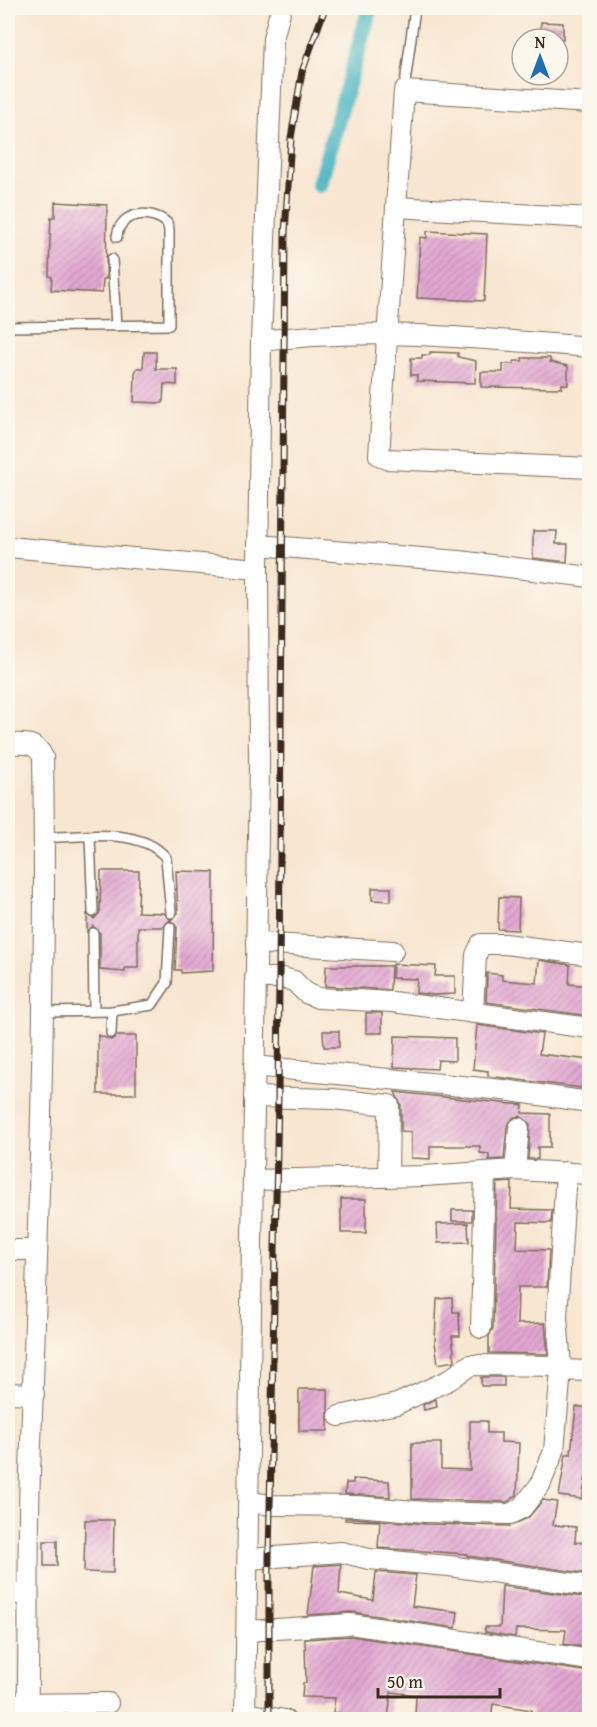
<svg xmlns="http://www.w3.org/2000/svg" width="597" height="1727" font-family="'Gentium Book Plus',serif">
	<style>
		.lines { fill: none; stroke-linecap: round; stroke-linejoin: round }
		.canal { stroke: #44b2c0; stroke-width: 16 }
		.building { fill: url(#building-hatch) }
		.lane-casing { stroke: #7d6c5c; stroke-width: 12 }
		.street-casing { stroke: #7d6c5c; stroke-width: 22 }
		.lane { stroke: #fff; stroke-width: 9 }
		.street { stroke: #fff; stroke-width: 20 }
		.rail-casing { stroke: #3b2a1e; stroke-width: 7 }
		.rail { stroke: #fbf7ec; stroke-width: 4.5; stroke-dasharray: 14; stroke-linecap: butt }
	</style>
	<defs>
		<pattern id="building-hatch" width="6" height="6" patternUnits="userSpaceOnUse" patternTransform="scale(1.5)"><rect width="6" height="6" fill="#e3a8d2"/><path d="M-1 1l2-2M0 6l6-6M5 7l2-2" fill="none" stroke="#b989aa"/></pattern>
	</defs>
	<rect width="100%" height="100%" fill="#fbf7ec"/>
	<filter id="ink" filterUnits="userSpaceOnUse"><feTurbulence type="fractalNoise" baseFrequency=".0167" numOctaves="2"/><feDisplacementMap in="SourceGraphic" scale="12" xChannelSelector="R" yChannelSelector="G"/><feConvolveMatrix kernelMatrix="1 2 1 2 8 2 1 2 1" color-interpolation-filters="sRGB"/></filter>
	<filter id="wash" filterUnits="userSpaceOnUse"><feTurbulence type="fractalNoise" baseFrequency=".008" numOctaves="4" result="noise"/><feDisplacementMap in="SourceGraphic" scale="24" xChannelSelector="R" yChannelSelector="G"/><feGaussianBlur stdDeviation="1.35" result="paint"/><feColorMatrix in="noise" values="0 0 0 0 0 0 0 0 0 0 0 0 0 0 0 0 0 1.4 0 .05"/><feComposite in="paint" operator="in"/></filter>
	<g filter="url(#wash)">
		<rect width="100%" height="100%" fill="#f7e6d0"/>
		<g class="lines">
			<polyline class="canal" points="319,185 370,8"/>
		</g>
		<g id="blocks">
			<g class="building">
				<polygon points="541,22 563,23 563,39 540,39"/>
				<polygon points="55,202 107,205 106,279 103,279 102,293 51,290 52,277 49,276 50,238 51,217 55,217"/>
				<polygon points="427,231 487,234 484,301 417,298 420,237 427,238"/>
				<polygon points="144,352 156,352 156,369 177,369 177,385 164,384 163,403 134,402 135,373 137,368 143,368"/>
				<polygon points="430,352 458,353 458,357 476,361 475,383 417,381 417,375 411,375 411,358 422,358 422,355 430,355"/>
				<polygon points="522,358 550,358 550,362 568,366 568,385 562,384 562,388 481,387 481,372 503,372 503,364 514,364 514,361 522,361"/>
				<polygon points="533,531 557,531 556,544 568,544 567,562 533,558"/>
				<polygon points="101,871 139,871 138,912 164,913 171,920 178,913 176,871 214,872 213,971 181,973 181,970 175,970 177,927 170,920 163,927 138,927 138,968 125,968 125,972 100,970 100,933 93,926 87,932 87,914 94,919 100,912"/>
				<polygon points="372,888 391,888 391,901 372,900"/>
				<polygon points="499,897 519,898 518,930 498,929"/>
				<polygon points="539,960 570,965 569,984 590,986 590,1016 486,1002 487,973 502,975 502,980 537,983"/>
				<polygon points="393,964 436,966 435,976 455,976 455,994 434,995 416,993 417,979 392,978"/>
				<polygon points="326,966 391,966 390,990 325,986"/>
				<rect x="366" y="1013" width="16" height="20"/>
				<polygon points="477,1025 542,1034 539,1054 590,1060 590,1089 488,1076 488,1071 473,1069"/>
				<polygon points="323,1031 339,1031 339,1047 324,1047"/>
				<polygon points="98,1035 111,1040 117,1036 136,1036 136,1094 98,1094"/>
				<polygon points="395,1036 455,1038 455,1061 438,1060 437,1069 394,1067"/>
				<polygon points="395,1092 523,1105 522,1113 550,1114 550,1147 538,1147 538,1159 528,1159 530,1124 520,1116 514,1117 507,1126 504,1159 489,1160 489,1154 480,1153 480,1146 430,1146 430,1159 411,1158 411,1132 401,1131 401,1105"/>
				<polygon points="512,1182 511,1209 552,1210 551,1223 518,1222 517,1249 549,1250 547,1287 518,1287 517,1324 545,1323 548,1354 489,1353 489,1336 493,1328 497,1183"/>
				<rect x="341" y="1199" width="25" height="34"/>
				<rect x="452" y="1210" width="20" height="11"/>
				<polygon points="468,1223 469,1242 438,1243 437,1224"/>
				<polygon points="452,1298 453,1312 459,1312 460,1336 452,1336 455,1361 438,1364 435,1342 437,1299"/>
				<rect x="481" y="1377" width="23" height="9"/>
				<rect x="299" y="1389" width="29" height="42"/>
				<polygon points="436,1399 437,1407 424,1410 423,1405"/>
				<polygon points="576,1407 589,1407 587,1429 590,1429 590,1452 582,1499 559,1496 566,1454 571,1454"/>
				<polygon points="470,1421 487,1421 487,1433 501,1433 501,1442 519,1443 517,1495 507,1502 412,1499 412,1443 441,1443 441,1469 470,1470"/>
				<polygon points="353,1479 389,1481 390,1497 345,1494 346,1483 353,1483"/>
				<polygon points="543,1500 557,1502 553,1525 576,1527 575,1542 590,1543 590,1574 467,1556 467,1554 378,1548 380,1521 345,1520 345,1518 356,1518 426,1524 510,1526 528,1518"/>
				<polygon points="85,1520 114,1520 113,1573 84,1572"/>
				<rect x="44" y="1541" width="13" height="25"/>
				<polygon points="341,1564 339,1594 373,1600 376,1572 416,1575 412,1606 458,1612 456,1628 352,1612 308,1615 314,1566"/>
				<polygon points="502,1586 590,1598 590,1648 564,1644 566,1630 516,1629 515,1637 485,1632 485,1627 500,1627"/>
				<polygon points="350,1636 590,1672 590,1719 529,1719 532,1710 493,1704 491,1719 415,1719 416,1695 391,1692 388,1719 340,1719 340,1713 333,1713 335,1698 302,1697 303,1683 306,1683 305,1639"/>
			</g>
		</g>
	</g>
	<g filter="url(#ink)">
		<use href="#blocks" fill-opacity="0" stroke="#7d6c5c" stroke-width="1.5"/>
		<g class="lines">
			<defs>
				<g id="lane">
					<polyline points="404,91 415,8"/>
					<polyline points="112,259 116,326"/>
					<path d="M 8,327 L 169,325 L 169,230 L 167,223 C 152,209 119,211 117,237"/>
					<polyline points="90,837 93,912"/>
					<path d="M 44,838 C 80,836 142,827 166,858 L 171,913"/>
					<polyline points="93,933 94,1010"/>
					<polyline points="42,1012 112,1011 152,1005 167,983 170,927"/>
					<polyline points="111,1033 112,1011"/>
				</g>
				<g id="street">
					<polyline points="590,103 404,91 379,455 387,459 590,468"/>
					<polyline points="396,207 590,218"/>
					<path d="M 261,341 C 371,326 480,339 590,347"/>
					<polyline points="258,545 459,561 590,577"/>
					<polyline points="8,547 258,569"/>
					<path d="M 8,744 C 23,744 36,741 43,757 C 47,996 38,1235 30,1473 C 27,1555 30,1637 27,1720"/>
					<polyline points="256,943 393,951"/>
					<polyline points="255,978 282,978 294,981 306,993 318,998 392,1002 590,1028"/>
					<polyline points="473,1013 476,955 481,944 505,944 590,955"/>
					<polyline points="254,1066 503,1090 590,1102"/>
					<polyline points="254,1097 333,1099 389,1105 388,1177"/>
					<polyline points="515,1170 519,1128"/>
					<polyline points="253,1180 424,1176 515,1170 590,1174"/>
					<polyline points="8,1250 37,1250"/>
					<polyline points="481,1328 485,1172"/>
					<polyline points="561,1366 557,1317 566,1172"/>
					<polyline points="8,1393 34,1394"/>
					<polyline points="339,1416 397,1404 449,1380 470,1365 561,1366 561,1370"/>
					<polyline points="250,1502 271,1505 357,1506 426,1512 510,1514 522,1508 540,1485 554,1451 561,1370 590,1371"/>
					<polyline points="249,1559 341,1552 369,1559 449,1566 590,1586"/>
					<polyline points="8,1594 28,1594"/>
					<polyline points="247,1631 350,1624 590,1660"/>
					<polyline points="8,1704 108,1703"/>
					<polyline points="245,1713 285,1720"/>
					<polyline points="245,1720 259,764 258,569 261,341 273,39 281,8"/>
				</g>
			</defs>
			<use href="#lane" class="lane-casing"/>
			<use href="#street" class="street-casing"/>
			<use href="#lane" class="lane"/>
			<use href="#street" class="street"/>
			<defs>
				<polyline id="rail" points="269,1720 269,1558 278,1097 285,233 291,138 302,72 325,8"/>
			</defs>
			<use href="#rail" class="rail-casing"/>
			<use href="#rail" class="rail"/>
		</g>
	</g>
	<rect width="597" height="1727" fill="none" stroke="#fbf7ec" stroke-width="30"/>
	<g transform="translate(540 57)"><circle r="28" fill="#fbf7ec" stroke="#aea59a" stroke-width="1.5"/>
	<path d="M0-4.5L10 22L0 15L-10 22Z" fill="#1f6fb2"/>
	<text y="-9" font-size="16" font-weight="bold" text-anchor="middle" fill="#3b2a1e">N</text>
	</g>
	<path d="M378 1688v9h122v-9" fill="none" stroke="#3b2a1e" stroke-width="3"/>
	<text x="387" y="1688" font-size="18" fill="#3b2a1e" stroke="#fbf7ec" stroke-width="4.5" paint-order="stroke">50 m</text>
</svg>
